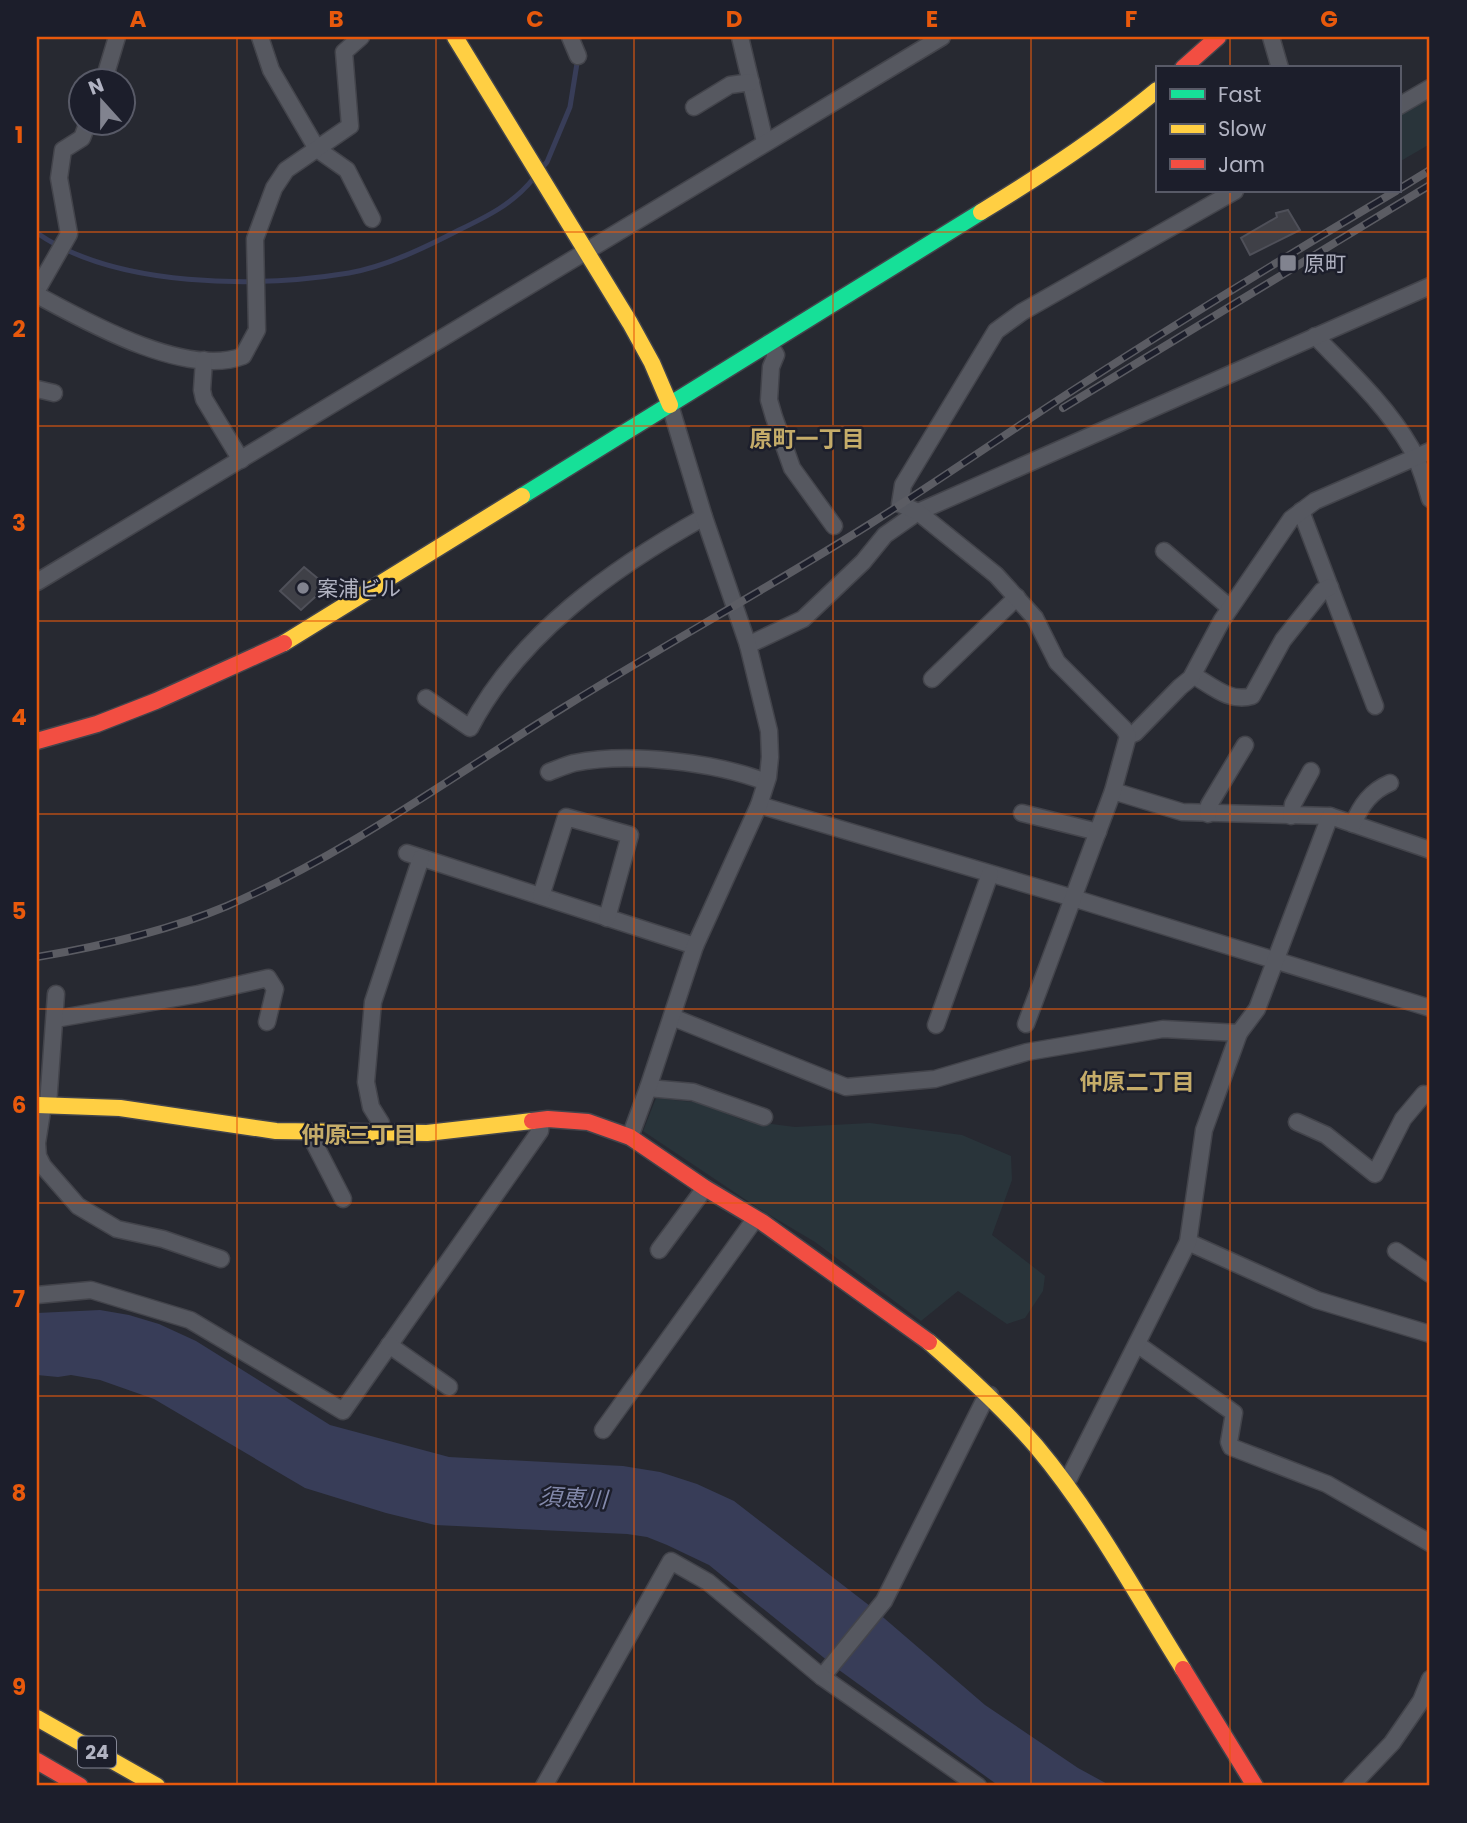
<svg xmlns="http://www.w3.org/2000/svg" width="1467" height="1823" font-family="Poppins,'Noto Sans JP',sans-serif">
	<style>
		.green { fill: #29343a }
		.water { fill: #383d58 }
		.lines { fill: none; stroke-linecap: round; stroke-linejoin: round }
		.stream { stroke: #383d58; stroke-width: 5 }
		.building { fill: #3f4047; stroke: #4f5059; stroke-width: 2 }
		.street-casing { stroke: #43444b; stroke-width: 19 }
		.fast-casing { stroke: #43444b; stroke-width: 19 }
		.slow-casing { stroke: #43444b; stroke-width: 19 }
		.jam-casing { stroke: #43444b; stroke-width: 19 }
		.street { stroke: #565860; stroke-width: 16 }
		.fast { stroke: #16e098; stroke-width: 16 }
		.slow { stroke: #ffcf43; stroke-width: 16 }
		.jam { stroke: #f24e42; stroke-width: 16 }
		.rail-casing { stroke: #5b5c63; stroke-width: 8 }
		.rail { stroke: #1c1e2b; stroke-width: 5; stroke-dasharray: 16; stroke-linecap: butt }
		.grid { fill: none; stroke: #e8590c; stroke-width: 2; stroke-opacity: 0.55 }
		.poi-dot { fill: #81838f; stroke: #1c1e2b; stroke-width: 2.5 }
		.labels { text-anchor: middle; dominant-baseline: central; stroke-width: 5; stroke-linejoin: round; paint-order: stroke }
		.shield { fill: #1c1e2b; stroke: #848695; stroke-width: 2 }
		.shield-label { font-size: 19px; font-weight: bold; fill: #b1b3c2 }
		.poi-label { font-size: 21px; fill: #b1b3c2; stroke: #1c1e2b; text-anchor: start }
		.neighbourhood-label { font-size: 23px; font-weight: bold; fill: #c5ac69; stroke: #1c1e2b }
		.water-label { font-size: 23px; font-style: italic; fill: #848aac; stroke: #1c1e2b }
		.neatline { fill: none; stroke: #e8590c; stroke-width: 2.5 }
		.grid-label { font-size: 23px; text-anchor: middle; font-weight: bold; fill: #e8590c }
	</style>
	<rect width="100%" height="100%" fill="#272931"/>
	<g class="green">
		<polygon points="1430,95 1430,144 1399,162 1399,114"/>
		<polygon points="656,1098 702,1103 742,1120 795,1127 870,1123 962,1135 1011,1156 1012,1180 992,1235 1045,1276 1043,1291 1025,1318 1007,1324 958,1291 921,1321 815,1242 758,1208 643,1131"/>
	</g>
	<polygon class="water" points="100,1310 129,1315 159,1324 196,1341 330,1425 449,1457 623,1466 660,1472 697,1484 734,1501 870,1606 985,1705 1078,1768 1111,1786 999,1786 839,1670 709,1565 667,1545 647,1537 627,1534 435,1525 386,1513 305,1488 154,1399 100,1380 71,1375 58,1377 37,1375 37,1313"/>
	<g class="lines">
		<g class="stream">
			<polyline points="541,169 547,162 570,107 578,57"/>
			<path d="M 37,233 C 116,288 257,288 349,273 C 387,266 424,248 459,230 C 486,217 513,204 533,179"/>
		</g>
	</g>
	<g class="building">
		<polygon points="1288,210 1300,230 1250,255 1241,238 1277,217 1276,213"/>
		<polygon points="304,567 327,586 301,610 280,591"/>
	</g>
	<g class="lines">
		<defs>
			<g id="street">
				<polyline points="260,37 271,70 317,149 347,170 372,219"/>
				<polyline points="570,37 578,56"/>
				<polyline points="740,37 765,142"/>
				<polyline points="1271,37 1280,68"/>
				<polyline points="104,80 117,37"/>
				<polyline points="1399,106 1430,88"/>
				<polyline points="694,107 730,85 751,82"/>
				<polyline points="37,290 69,234 59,178 63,150 82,138 88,122"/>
				<path d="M 37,295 C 87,322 186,378 243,356 L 257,330 L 255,239 L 274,188 L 286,170 L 350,126 L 344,52 L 361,37"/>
				<path d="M 1315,336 C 1349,371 1386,405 1411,448 C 1420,464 1425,482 1430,499"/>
				<polyline points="769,343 776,355 771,367 769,400 774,417 792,468 834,526"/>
				<polyline points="204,360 202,390 204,399 241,460"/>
				<polyline points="37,389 54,393"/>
				<polyline points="1301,511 1375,706"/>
				<polyline points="1164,551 1230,608"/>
				<polyline points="37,582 942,37"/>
				<polyline points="748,645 803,619 863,562 885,535 918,512 1430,286"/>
				<path d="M 1193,675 C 1212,686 1230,703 1252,696 L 1283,640 L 1322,591 L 1330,587"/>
				<polyline points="932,679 1017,597"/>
				<path d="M 426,698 L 470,728 C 519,634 613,568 704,517"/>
				<polyline points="1128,736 1135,733 1180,687 1191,678 1222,620 1291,519 1315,501 1430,451"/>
				<path d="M 549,772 C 557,769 566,765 574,763 C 629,752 715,762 766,782"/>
				<polyline points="1113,791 1182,812 1330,816 1430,850"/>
				<polyline points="759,805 1073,898 1430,1008"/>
				<polyline points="1022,813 1098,832"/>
				<polyline points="1208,814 1209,805 1245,745"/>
				<polyline points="1291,816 1293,804 1311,771"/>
				<path d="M 1353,824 C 1361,805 1371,791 1390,783"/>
				<polyline points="407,853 695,946"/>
				<polyline points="541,896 566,817 630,835 607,918"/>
				<polyline points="672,1017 846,1087 935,1079 1027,1052 1163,1029 1239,1033"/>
				<polyline points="55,1019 198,994 268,978 275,989 267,1022"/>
				<polyline points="1026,1024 1113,791 1128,736 1124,729 1057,662 1035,618 996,575 918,512 900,504 903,485 996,331 1022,312 1235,191"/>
				<polyline points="936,1025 990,874"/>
				<polyline points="648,1088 693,1092 764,1117"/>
				<polyline points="43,1105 37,1143 38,1156 43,1166 78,1206 117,1229 163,1239 221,1259"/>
				<polyline points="48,1105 56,994"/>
				<polyline points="1297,1122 1326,1135 1375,1174 1403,1119 1424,1094 1430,1096"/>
				<polyline points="308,1131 343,1199"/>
				<polyline points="382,1132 381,1123 371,1107 366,1082 373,1002 421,858"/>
				<polyline points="630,1137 648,1088 695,946 759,805 768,777 770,757 769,731 748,645 704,517 670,405"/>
				<polyline points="1188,1242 1317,1300 1430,1334"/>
				<polyline points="659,1250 705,1188"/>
				<polyline points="1396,1251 1430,1274"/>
				<polyline points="37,1295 91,1290 190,1320 343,1411 540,1131 541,1120"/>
				<polyline points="1137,1344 1234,1413 1229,1442 1231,1447 1327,1484 1430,1543"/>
				<polyline points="389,1345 449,1387"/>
				<polyline points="603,1430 755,1219"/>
				<polyline points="1066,1484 1188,1242 1204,1130 1239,1033 1257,1009 1330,816"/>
				<polyline points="822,1677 884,1601 983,1403 990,1395"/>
				<polyline points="544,1786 671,1561 708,1582 822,1677 978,1786"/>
				<polyline points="1351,1786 1392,1743 1421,1701 1430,1679"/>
			</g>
			<polyline id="fast" points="522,496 981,212"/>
			<g id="slow">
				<polyline points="455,37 630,323 652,363 670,405"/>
				<path d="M 981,212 C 1042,175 1101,136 1157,90"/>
				<polyline points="284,643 522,496"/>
				<polyline points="37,1105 120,1108 276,1131 427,1133 532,1121"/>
				<path d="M 929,1342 C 967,1375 1003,1408 1036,1446 C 1093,1514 1136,1594 1183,1669"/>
				<polyline points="37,1718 157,1786"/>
			</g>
			<g id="jam">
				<polyline points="1183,68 1218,37"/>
				<polyline points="37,741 97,724 156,701 284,643"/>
				<polyline points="532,1121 548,1119 588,1122 630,1137 705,1188 762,1222 929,1342"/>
				<polyline points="1183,1669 1255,1786"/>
				<polyline points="37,1761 80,1786"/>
			</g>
		</defs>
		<use href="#street" class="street-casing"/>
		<use href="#fast" class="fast-casing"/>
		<use href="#slow" class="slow-casing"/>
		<use href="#jam" class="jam-casing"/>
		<use href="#street" class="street"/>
		<use href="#fast" class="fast"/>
		<use href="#slow" class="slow"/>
		<use href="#jam" class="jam"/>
		<defs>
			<g id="rail">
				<polyline points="1399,189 1430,170"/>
				<polyline points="1063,408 1430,185"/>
				<path d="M 37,957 C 97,947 170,930 227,906 C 348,853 454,775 566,706 C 666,644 770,587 870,524 C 941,479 1010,431 1081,385 C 1185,318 1290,254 1396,191"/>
			</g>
		</defs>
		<use href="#rail" class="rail-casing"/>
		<use href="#rail" class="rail"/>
	</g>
	<path class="grid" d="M 237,37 L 237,1786M 436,37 L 436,1786M 634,37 L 634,1786M 833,37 L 833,1786M 1031,37 L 1031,1786M 1230,37 L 1230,68M 1230,191 L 1230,1786M 37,232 L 1430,232M 37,426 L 1430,426M 37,621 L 1430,621M 37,814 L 1430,814M 37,1009 L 1430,1009M 37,1203 L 1430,1203M 37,1396 L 1430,1396M 37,1590 L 1430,1590"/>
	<g class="poi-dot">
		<rect x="1279" y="254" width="18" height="18" rx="3.5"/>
		<circle cx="303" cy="588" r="7"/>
	</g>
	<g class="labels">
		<rect class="shield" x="78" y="1736.5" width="38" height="31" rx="5"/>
		<g class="shield-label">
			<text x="97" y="1752">24</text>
		</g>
		<g class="poi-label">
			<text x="1304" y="263">原町</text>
			<text x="317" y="588">案浦ビル</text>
		</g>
		<g class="neighbourhood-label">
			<text x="807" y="439">原町一丁目</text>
			<text x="1137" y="1082">仲原二丁目</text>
			<text x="359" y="1135">仲原三丁目</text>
		</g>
		<g class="water-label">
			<text transform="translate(573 1498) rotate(3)">須恵川</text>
		</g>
	</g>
	<rect width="1467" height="1823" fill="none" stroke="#1c1e2b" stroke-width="77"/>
	<rect x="1156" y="66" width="245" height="126" fill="#1c1e2b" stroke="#585a67" stroke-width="2"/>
	<rect x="1170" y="89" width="35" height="10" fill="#16e098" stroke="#585a67" stroke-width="2"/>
	<text x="1218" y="102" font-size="21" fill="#b1b3c2">Fast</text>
	<rect x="1170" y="124" width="35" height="10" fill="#ffcf43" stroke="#585a67" stroke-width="2"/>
	<text x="1218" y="136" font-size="21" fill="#b1b3c2">Slow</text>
	<rect x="1170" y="159" width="35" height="10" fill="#f24e42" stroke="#585a67" stroke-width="2"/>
	<text x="1218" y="172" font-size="21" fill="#b1b3c2">Jam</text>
	<g transform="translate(102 102) rotate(339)"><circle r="33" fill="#1c1e2b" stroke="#585a67" stroke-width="2"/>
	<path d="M0-5L12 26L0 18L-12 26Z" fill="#81838f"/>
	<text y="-10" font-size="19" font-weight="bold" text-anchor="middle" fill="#b1b3c2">N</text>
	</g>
	<rect x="38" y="38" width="1390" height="1746" class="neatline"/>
	<g class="grid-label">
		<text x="138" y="27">A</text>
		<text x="336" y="27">B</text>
		<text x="535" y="27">C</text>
		<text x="734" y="27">D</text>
		<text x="932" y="27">E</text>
		<text x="1131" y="27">F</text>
		<text x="1329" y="27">G</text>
		<text x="19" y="143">1</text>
		<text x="19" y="337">2</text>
		<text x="19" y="531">3</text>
		<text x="19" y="725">4</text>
		<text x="19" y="919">5</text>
		<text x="19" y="1113">6</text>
		<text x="19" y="1307">7</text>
		<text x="19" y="1501">8</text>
		<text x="19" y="1695">9</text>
	</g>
</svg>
